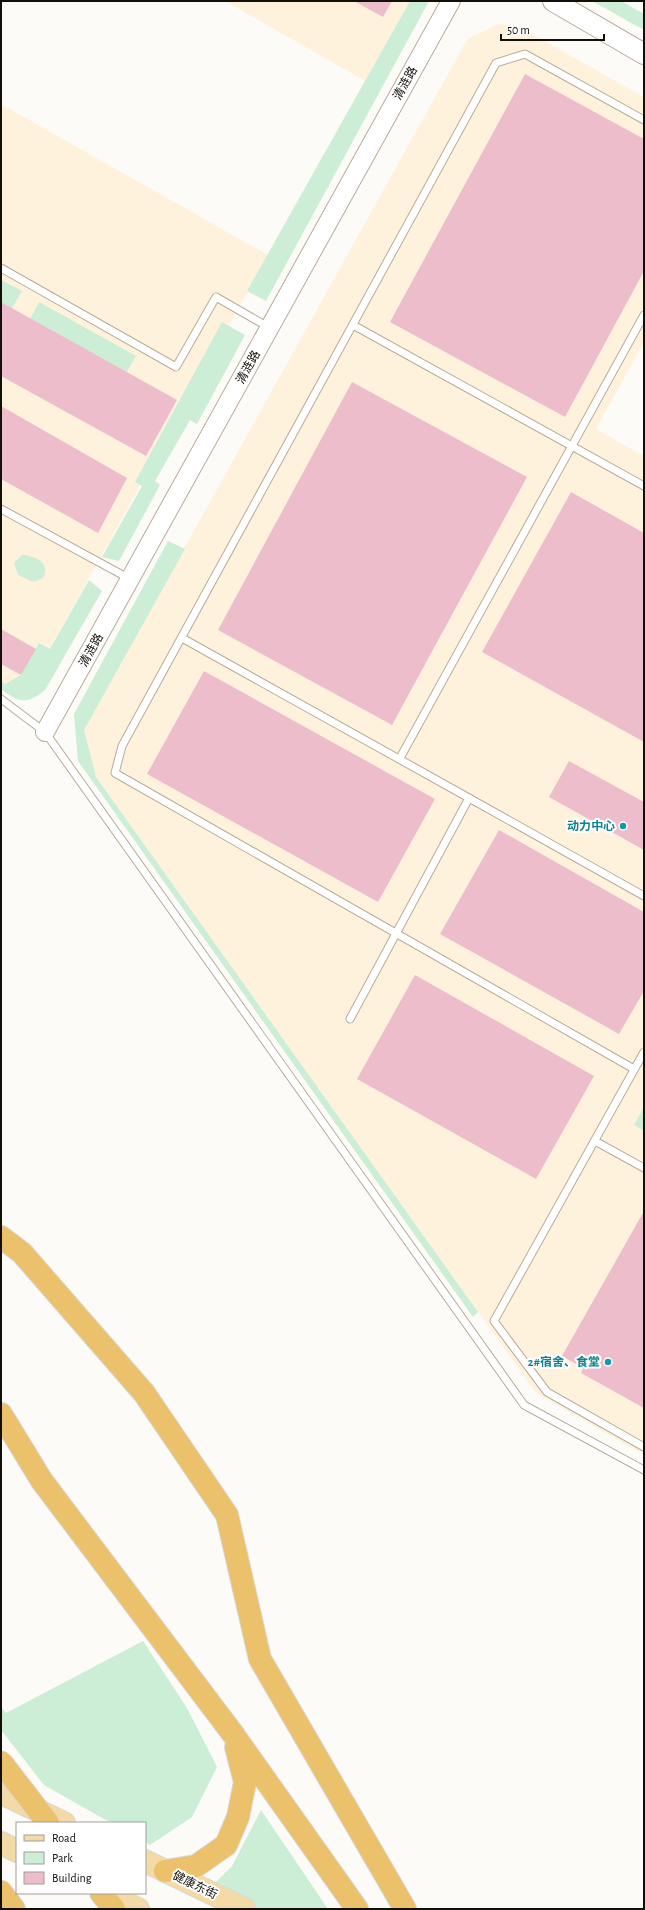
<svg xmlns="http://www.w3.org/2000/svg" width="645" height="1910" font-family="'Alegreya Sans','Noto Sans SC',sans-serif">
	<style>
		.built { fill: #fff2dd }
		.green { fill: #ccedd6 }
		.building { fill: #edbdcc }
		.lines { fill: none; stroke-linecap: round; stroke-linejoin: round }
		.service-casing { stroke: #b7ac9a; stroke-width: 9 }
		.tertiary-casing { stroke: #b7ac9a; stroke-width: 20 }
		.secondary-casing { stroke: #b7ac9a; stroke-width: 22 }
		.primary-casing { stroke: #d9d8d7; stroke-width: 24 }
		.motorway-casing { stroke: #d9d8d7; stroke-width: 24 }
		.service { stroke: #fff; stroke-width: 7 }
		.tertiary { stroke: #fff; stroke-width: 18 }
		.secondary { stroke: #fff; stroke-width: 20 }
		.primary { stroke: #f3daa6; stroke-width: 22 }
		.motorway { stroke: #ebc16b; stroke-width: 22 }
		.motorway-bridge-casing { stroke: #d9d8d7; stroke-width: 24; stroke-linecap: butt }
		.motorway-bridge { stroke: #ebc16b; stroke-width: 22 }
		.culture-dot { fill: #0f9aa8; stroke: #fff; stroke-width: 1.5 }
		.labels { text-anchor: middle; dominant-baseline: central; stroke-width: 4; stroke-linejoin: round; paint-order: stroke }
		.street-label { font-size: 12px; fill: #120e08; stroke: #fff }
		.culture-label { font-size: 12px; font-weight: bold; fill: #0d838f; stroke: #fff; text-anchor: end }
	</style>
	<rect width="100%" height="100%" fill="#fdfbf7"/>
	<g class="built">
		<polygon points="225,1 410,1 365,81"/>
		<polygon points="498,24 518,26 644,97 644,342 596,429 644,456 644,1455 536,1393 96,777 83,730 468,38"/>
		<polygon points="1,104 268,255 31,683 9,687 1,681"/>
	</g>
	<g class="green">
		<polygon points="410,1 429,1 266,301 247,291"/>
		<polygon points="592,1 621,1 644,14 644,30"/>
		<polygon points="1,280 22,291 12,308 1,302"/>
		<polygon points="39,302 136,356 126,373 30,319"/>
		<polygon points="222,322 245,335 197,424 190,420 155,481 160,485 119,561 102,557 142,486 135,482"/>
		<polygon points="168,541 185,549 84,730 96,777 478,1312 473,1317 78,761 74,714"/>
		<path d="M 22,555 C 35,555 51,564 43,578 L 34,582 L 18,575 L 14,563 Z"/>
		<path d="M 89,580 L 102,591 L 45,690 C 26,705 20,703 1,689 L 1,681 L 5,684 L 21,675 L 39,643 L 50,649 Z"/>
		<polygon points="644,1107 644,1131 634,1125"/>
		<polygon points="143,1641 187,1708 217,1767 192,1817 150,1845 145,1842 145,1823 111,1823 44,1785 1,1730 1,1707 6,1713"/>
		<polygon points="261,1810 328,1909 260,1909 209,1889 232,1866"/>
	</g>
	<g class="building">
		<polygon points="354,1 392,1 383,17"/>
		<polygon points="525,74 644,139 644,271 565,417 390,322"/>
		<polygon points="1,302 177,400 146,456 1,376"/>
		<polygon points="352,382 527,477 392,725 218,630"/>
		<polygon points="1,406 127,478 98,533 1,479"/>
		<polygon points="571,492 644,533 644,742 482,652"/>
		<polygon points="1,629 36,649 21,675 1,664"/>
		<polygon points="204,671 435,799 378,902 147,774"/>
		<polygon points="569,761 644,802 644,850 549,797"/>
		<polygon points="499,830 644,912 644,991 619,1034 440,934"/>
		<polygon points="415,975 594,1076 536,1179 357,1079"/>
		<polygon points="644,1211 644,1408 581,1373 583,1368 562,1356"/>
	</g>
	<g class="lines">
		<defs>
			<g id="service">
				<polyline points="1,268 176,367 216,297 270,328"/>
				<polyline points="353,325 644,486"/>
				<polyline points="1,509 130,579"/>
				<polyline points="182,638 469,798 350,1019"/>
				<polyline points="1,699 45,732 524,1405 644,1470"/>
				<polyline points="400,758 644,315"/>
				<polyline points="469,798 644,896"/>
				<polyline points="644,1052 494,1321 547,1392 644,1447"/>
				<polyline points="634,1069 115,773 122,746 496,63 525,54 644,120"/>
				<polyline points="595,1141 644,1168"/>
			</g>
			<polyline id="tertiary" points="45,732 451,1"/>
			<polyline id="secondary" points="553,1 644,54"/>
			<g id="primary">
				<polyline points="1,1793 64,1823"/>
				<polyline points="1,1843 17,1851"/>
				<polyline points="145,1861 244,1909"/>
				<polyline points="105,1893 138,1909"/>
			</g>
			<g id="motorway">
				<polyline points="1,1237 22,1253 144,1393 227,1515 260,1659 405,1909"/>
				<polyline points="1,1414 42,1481 233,1734 357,1909"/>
				<polyline points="165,1871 196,1866 226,1845 238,1817 245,1782 236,1747"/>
				<polyline points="1,1892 14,1909"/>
				<polyline points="101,1893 114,1909"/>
			</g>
		</defs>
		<use href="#service" class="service-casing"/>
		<use href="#tertiary" class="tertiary-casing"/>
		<use href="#secondary" class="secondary-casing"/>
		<use href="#primary" class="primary-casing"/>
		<use href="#motorway" class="motorway-casing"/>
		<use href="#service" class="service"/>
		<use href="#tertiary" class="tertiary"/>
		<use href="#secondary" class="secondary"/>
		<use href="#primary" class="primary"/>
		<use href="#motorway" class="motorway"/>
		<defs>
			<polyline id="motorway-bridge" points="1,1762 48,1823"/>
		</defs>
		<use href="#motorway-bridge" class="motorway-bridge-casing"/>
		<use href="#motorway-bridge" class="motorway-bridge"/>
	</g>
	<g class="culture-dot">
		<circle cx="623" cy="826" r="4"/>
		<circle cx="608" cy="1362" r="4"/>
	</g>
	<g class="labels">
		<g class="street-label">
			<text transform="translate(405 83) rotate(-61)">清涟路</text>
			<text transform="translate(248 367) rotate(-61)">清涟路</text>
			<text transform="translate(91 650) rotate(-61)">清涟路</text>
			<text transform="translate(195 1885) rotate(26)">健康东街</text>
		</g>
		<g class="culture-label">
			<text x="615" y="826">动力中心</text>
			<text x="600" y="1362">2#宿舍、食堂</text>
		</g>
	</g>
	<rect width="645" height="1910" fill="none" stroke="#120e08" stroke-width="4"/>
	<rect x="16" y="1822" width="130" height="72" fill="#ffffff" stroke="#a09f9c"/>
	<rect x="24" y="1835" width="20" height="6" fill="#f3daa6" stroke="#a09f9c"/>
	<text x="52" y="1842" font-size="12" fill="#120e08">Road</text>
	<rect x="24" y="1852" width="20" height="12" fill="#ccedd6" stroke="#a09f9c"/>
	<text x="52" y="1862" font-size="12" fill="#120e08">Park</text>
	<rect x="24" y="1872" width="20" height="12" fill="#edbdcc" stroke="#a09f9c"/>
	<text x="52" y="1882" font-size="12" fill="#120e08">Building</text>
	<path d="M501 34v6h103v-6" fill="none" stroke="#120e08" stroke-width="2"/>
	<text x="507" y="34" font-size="12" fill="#120e08" stroke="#ffffff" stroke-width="3" paint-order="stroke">50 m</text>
</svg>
